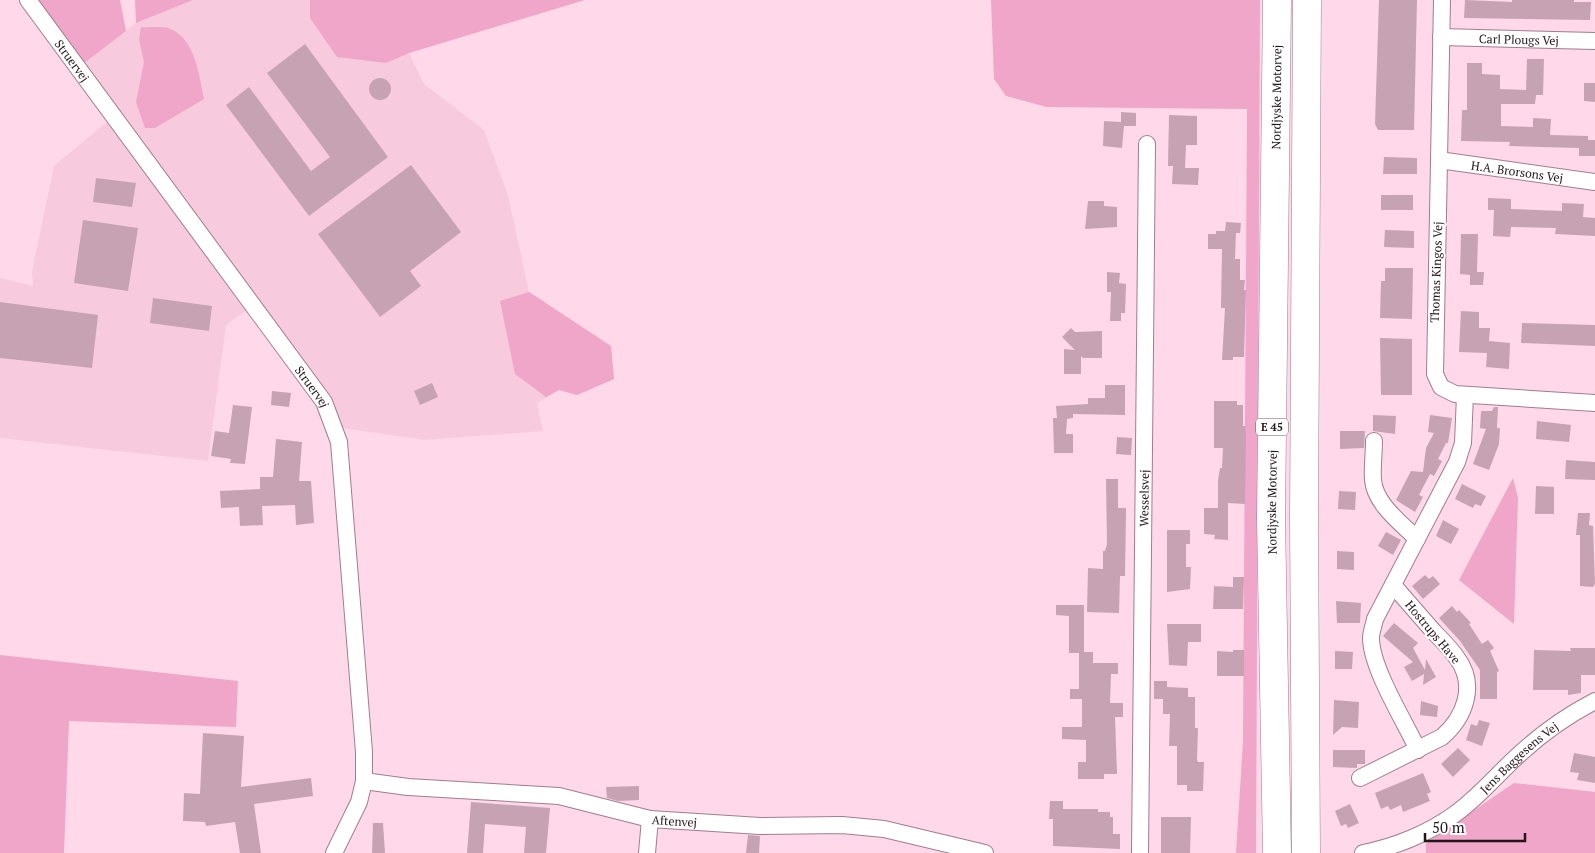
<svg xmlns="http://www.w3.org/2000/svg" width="1595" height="853" font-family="'PT Serif',serif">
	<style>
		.built { fill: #f8cade }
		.green { fill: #efa6c8 }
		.building { fill: #c6a2b2 }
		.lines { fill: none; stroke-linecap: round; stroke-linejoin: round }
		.minor-casing { stroke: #a07d8d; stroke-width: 18 }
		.motorway-casing { stroke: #a07d8d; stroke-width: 29 }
		.minor { stroke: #fff; stroke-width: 16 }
		.motorway { stroke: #fff; stroke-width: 28 }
		.labels { text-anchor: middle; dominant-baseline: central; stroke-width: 4; stroke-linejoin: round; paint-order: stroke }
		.shield { fill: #fff; stroke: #645b5f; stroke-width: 1 }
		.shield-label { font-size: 11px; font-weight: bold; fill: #22151b }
		.street-label { font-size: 12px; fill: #22151b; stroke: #fff }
	</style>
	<rect width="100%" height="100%" fill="#ffd8e9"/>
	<g class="built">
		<polygon points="193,0 397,0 409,53 424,84 484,130 508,195 529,292 611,346 614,379 577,395 559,390 537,403 543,431 425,440 342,428 83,64 136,23"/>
		<polygon points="108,121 247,310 226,325 208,461 0,438 0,278 33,286 32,271 54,166"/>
	</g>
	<g class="green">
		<polygon points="39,0 120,0 126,31 83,64"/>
		<polygon points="135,0 193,0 136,23"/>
		<polygon points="310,0 585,0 409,53 386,63 337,57 310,18"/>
		<polygon points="991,0 1260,0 1256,853 1236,853 1243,741 1247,109 1047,107 1006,96 994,79"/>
		<path d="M 141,27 C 149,28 160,26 168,28 C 195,37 199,75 204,99 L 155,128 L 145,128 L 136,102 L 144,62 L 139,40 Z"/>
		<polygon points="529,292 611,346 614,379 577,395 559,390 546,397 515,374 500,301"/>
		<polygon points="1513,478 1518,498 1514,624 1459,580"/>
		<polygon points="0,655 238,681 236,727 69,721 64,853 0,853"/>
		<polygon points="1514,783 1595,792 1595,853 1426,853 1426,843"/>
	</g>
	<g class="building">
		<polygon points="1379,0 1417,0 1414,130 1378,130 1375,124"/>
		<polygon points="1465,0 1512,2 1512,0 1574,0 1574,2 1591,2 1590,20 1464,18"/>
		<polygon points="305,44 388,157 309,216 226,105 249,87 311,171 330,157 267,73"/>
		<polygon points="1527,59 1544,59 1543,95 1536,95 1535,104 1501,104 1501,126 1533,127 1533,118 1551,119 1550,135 1588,136 1588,140 1595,140 1595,156 1579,156 1579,148 1509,146 1510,142 1461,141 1462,110 1467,110 1467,63 1482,63 1482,74 1500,75 1500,89 1526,90"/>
		<circle cx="380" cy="89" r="11"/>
		<polygon points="1584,83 1595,83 1595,102 1584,101"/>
		<polygon points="1121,112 1136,113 1136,126 1124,126 1122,148 1103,146 1104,121 1121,122"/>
		<polygon points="1169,115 1197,116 1197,145 1186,145 1185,168 1199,168 1198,185 1172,184 1173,166 1168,166"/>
		<polygon points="1384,157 1417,158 1417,174 1383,174"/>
		<polygon points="411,165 461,232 410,271 421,286 380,317 318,234"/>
		<polygon points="96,178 136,183 132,207 93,202"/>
		<rect x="1381" y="195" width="32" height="15"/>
		<polygon points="1488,198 1511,199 1511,209 1562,211 1562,203 1584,204 1583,217 1595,218 1595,236 1555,234 1556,228 1511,227 1510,237 1493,236 1494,210 1488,210"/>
		<polygon points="1088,201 1104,201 1104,206 1117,207 1117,227 1085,229"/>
		<polygon points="83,220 138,228 128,291 74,283"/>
		<polygon points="1226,222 1241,223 1240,233 1236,233 1235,259 1240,259 1240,280 1245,280 1244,290 1246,290 1244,357 1233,357 1233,360 1222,360 1225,308 1221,308 1222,249 1208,249 1208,234 1216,234 1216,231 1225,231"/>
		<polygon points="1385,230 1414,231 1414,248 1384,247"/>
		<polygon points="1461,234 1478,234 1477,272 1484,272 1483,285 1470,285 1470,275 1460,274"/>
		<polygon points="1385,268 1413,268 1412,319 1380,318 1381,281 1385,281"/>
		<polygon points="1107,272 1120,273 1119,283 1126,284 1125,313 1121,313 1121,321 1110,321 1111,292 1107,292"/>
		<polygon points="153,298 212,306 209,331 150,323"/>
		<polygon points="0,302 98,315 92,368 0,358"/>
		<polygon points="1461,311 1479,312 1479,328 1490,328 1489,341 1510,343 1509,369 1486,367 1487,353 1459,352"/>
		<polygon points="1522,323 1595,325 1595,346 1521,343"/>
		<polygon points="1071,328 1075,332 1102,331 1102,358 1083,358 1081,356 1081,374 1064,374 1064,349 1075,350 1062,337"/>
		<polygon points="1380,338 1412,339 1412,395 1381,395"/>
		<polygon points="432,383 438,397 420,405 414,391"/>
		<polygon points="1105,385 1125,385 1125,415 1073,414 1073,418 1067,419 1066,434 1073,434 1073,453 1054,453 1053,418 1057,418 1056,406 1088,404 1088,398 1105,398"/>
		<polygon points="272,391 291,393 289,407 271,405"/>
		<polygon points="1214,401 1237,401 1237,405 1243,405 1243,426 1245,426 1246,433 1245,504 1228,503 1228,540 1214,539 1215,535 1204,534 1204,508 1218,508 1218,481 1220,468 1222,468 1223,448 1214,448"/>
		<polygon points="233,405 252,407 245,464 230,463 231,459 211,456 215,431 229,433"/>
		<polygon points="1494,407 1498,407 1497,428 1500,428 1499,444 1489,470 1473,464 1486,429 1480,428 1481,411 1492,411"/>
		<polygon points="1373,415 1396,416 1395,434 1373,431"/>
		<polygon points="1430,415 1452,418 1448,443 1446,443 1438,459 1442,461 1434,476 1430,474 1419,495 1423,497 1415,512 1396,500 1411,471 1423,472 1426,448 1434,433 1428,432"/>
		<polygon points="1537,421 1571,425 1569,442 1536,439"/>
		<polygon points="1340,431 1365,431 1364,448 1340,449"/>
		<polygon points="1117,437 1132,438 1131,455 1116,454"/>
		<polygon points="276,439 302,442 299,481 311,481 314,523 296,525 295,505 262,506 263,525 240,526 239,507 221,508 220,491 260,489 260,477 273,477"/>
		<polygon points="1566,460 1595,462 1595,480 1565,479"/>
		<polygon points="1106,479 1118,479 1118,508 1126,508 1125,576 1120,576 1119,613 1087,612 1088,568 1103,569 1103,551 1105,551 1107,544"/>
		<polygon points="1462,484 1486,496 1481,506 1475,504 1473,508 1455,499"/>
		<polygon points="1536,486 1554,487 1554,514 1535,514"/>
		<polygon points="1339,491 1356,492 1355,510 1338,509"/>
		<polygon points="1578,513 1590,513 1589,525 1593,526 1595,584 1593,587 1580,586 1580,535 1576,535"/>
		<polygon points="1443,520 1459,529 1451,544 1436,536"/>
		<polygon points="1167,530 1190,530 1190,544 1186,544 1186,567 1191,567 1190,589 1167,592"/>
		<polygon points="1386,532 1401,540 1393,555 1378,546"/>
		<polygon points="1337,551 1354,552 1354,570 1337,569"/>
		<polygon points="1425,575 1429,579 1433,576 1440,584 1423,599 1412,586"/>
		<polygon points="1233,577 1244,577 1243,609 1213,609 1214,586 1233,587"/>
		<polygon points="1336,601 1361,603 1360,623 1337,623"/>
		<polygon points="1056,605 1084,605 1084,652 1093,652 1093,663 1118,663 1118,674 1111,674 1110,703 1123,703 1123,717 1115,717 1117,774 1104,774 1104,779 1078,779 1078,762 1086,762 1086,740 1062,739 1062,727 1082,727 1082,699 1070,699 1070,689 1079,689 1079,653 1069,653 1069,616 1056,615"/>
		<polygon points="1452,606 1457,612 1459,610 1471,623 1469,624 1482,644 1488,640 1494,648 1490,651 1499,671 1497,672 1497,699 1480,699 1480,670 1460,641 1439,618"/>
		<polygon points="1394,623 1418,643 1413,648 1425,670 1426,659 1436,677 1423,685 1424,674 1412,681 1404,667 1413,662 1383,636"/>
		<polygon points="1167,624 1201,624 1201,642 1188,642 1187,666 1169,665"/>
		<polygon points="1570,648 1595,648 1595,675 1581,675 1581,693 1568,695 1568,690 1533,690 1534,650 1571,651"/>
		<polygon points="1233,650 1244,650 1244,676 1217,676 1217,651 1233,652"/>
		<polygon points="1335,651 1353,652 1352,669 1335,669"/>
		<polygon points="1154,681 1167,681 1167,687 1188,688 1188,697 1195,697 1195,728 1198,728 1197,760 1198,762 1204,762 1203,791 1187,791 1187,785 1177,785 1177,746 1169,746 1170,714 1163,714 1163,699 1154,699"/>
		<polygon points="1334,700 1359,702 1358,728 1342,727 1333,735"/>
		<polygon points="1421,701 1438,706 1437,717 1420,715"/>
		<polygon points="1479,720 1490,723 1482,746 1466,740 1471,724 1477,726"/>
		<polygon points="203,733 244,736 241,787 311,778 313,796 254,804 261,853 240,853 235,822 206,826 205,822 183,821 184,793 200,794"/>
		<polygon points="1458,748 1470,760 1453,777 1441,764"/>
		<polygon points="1333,750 1365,750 1365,764 1357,764 1357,768 1333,767"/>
		<polygon points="1574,753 1595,757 1595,783 1577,780 1579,773 1570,772"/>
		<polygon points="1423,773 1431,792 1427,794 1430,801 1403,812 1401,805 1390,810 1388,806 1381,809 1375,793"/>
		<polygon points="639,786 639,800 618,801 607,798 606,787"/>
		<polygon points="1050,801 1063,801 1063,809 1098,809 1098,812 1110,812 1110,817 1113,817 1113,834 1120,834 1120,849 1053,846 1053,819 1049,819"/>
		<polygon points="471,802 550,808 546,853 524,853 526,827 485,824 483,853 467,853"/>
		<polygon points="1350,804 1359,823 1348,828 1346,824 1341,826 1335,811"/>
		<polygon points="1161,817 1191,817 1190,853 1161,853"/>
		<polygon points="373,823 383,823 385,853 372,853"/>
		<polygon points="748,835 760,836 759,853 746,853"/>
	</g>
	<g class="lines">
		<defs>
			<g id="minor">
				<path id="s1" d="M 28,0 L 324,402 L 339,442 L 364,752 L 364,781 L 359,802 L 334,853"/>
				<polyline points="1442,0 1435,374 1441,387 1455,394 1595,403"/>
				<path id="s2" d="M 1441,37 L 1595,41"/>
				<path id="s3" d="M 1439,160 L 1595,182"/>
				<path d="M 1374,441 C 1374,454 1372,467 1373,480 C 1375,504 1401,523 1417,539"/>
				<path d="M 1418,750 C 1405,722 1371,668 1371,638 C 1371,632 1374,625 1375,619 L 1457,462 L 1463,443 L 1465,395"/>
				<path d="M 1360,778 L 1442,737 C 1465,717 1477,685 1457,658 C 1451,649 1442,640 1434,632 C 1420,616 1407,601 1393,585"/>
				<path id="s4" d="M 364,781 L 408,787 L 559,796 L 650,819 L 760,826 L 842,825 L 884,829 L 985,853"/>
				<polyline points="647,853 650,819"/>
				<path id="s5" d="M 1140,853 L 1147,144"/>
				<path id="s6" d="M 1363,853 C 1395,847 1429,833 1455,814 C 1480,796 1499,772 1523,751 C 1545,731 1568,715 1595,701"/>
			</g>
			<g id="motorway">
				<path id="s7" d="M 1277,853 L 1271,518 L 1277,0"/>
				<polyline points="1306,853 1304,517 1307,0"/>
			</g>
		</defs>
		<use href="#minor" class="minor-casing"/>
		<use href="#motorway" class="motorway-casing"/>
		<use href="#minor" class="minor"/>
		<use href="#motorway" class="motorway"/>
	</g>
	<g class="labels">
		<rect class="shield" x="1256" y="418.5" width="32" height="17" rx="4"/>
		<g class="shield-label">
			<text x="1272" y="427">E 45</text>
		</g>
		<g class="street-label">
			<text stroke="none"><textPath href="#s2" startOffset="78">Carl Plougs Vej</textPath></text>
			<text stroke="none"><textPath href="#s1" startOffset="75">Struervej</textPath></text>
			<text stroke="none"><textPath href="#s7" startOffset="756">Nordjyske Motorvej</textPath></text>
			<text stroke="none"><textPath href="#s3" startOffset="79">H.A. Brorsons Vej</textPath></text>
			<text transform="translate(1436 272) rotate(-88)">Thomas Kingos Vej</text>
			<text stroke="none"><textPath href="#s1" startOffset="480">Struervej</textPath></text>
			<text stroke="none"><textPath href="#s5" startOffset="355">Wesselsvej</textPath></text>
			<text stroke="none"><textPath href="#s7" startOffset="351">Nordjyske Motorvej</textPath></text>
			<text transform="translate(1433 632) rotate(50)">Hostrups Have</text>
			<text stroke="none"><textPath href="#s6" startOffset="186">Jens Baggesens Vej</textPath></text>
			<text stroke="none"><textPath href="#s4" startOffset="314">Aftenvej</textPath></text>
		</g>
	</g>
	<path d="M1425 833v8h100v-8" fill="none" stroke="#22151b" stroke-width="2.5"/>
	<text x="1432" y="833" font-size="15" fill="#22151b" stroke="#ffffff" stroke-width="4" paint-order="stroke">50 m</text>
</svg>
